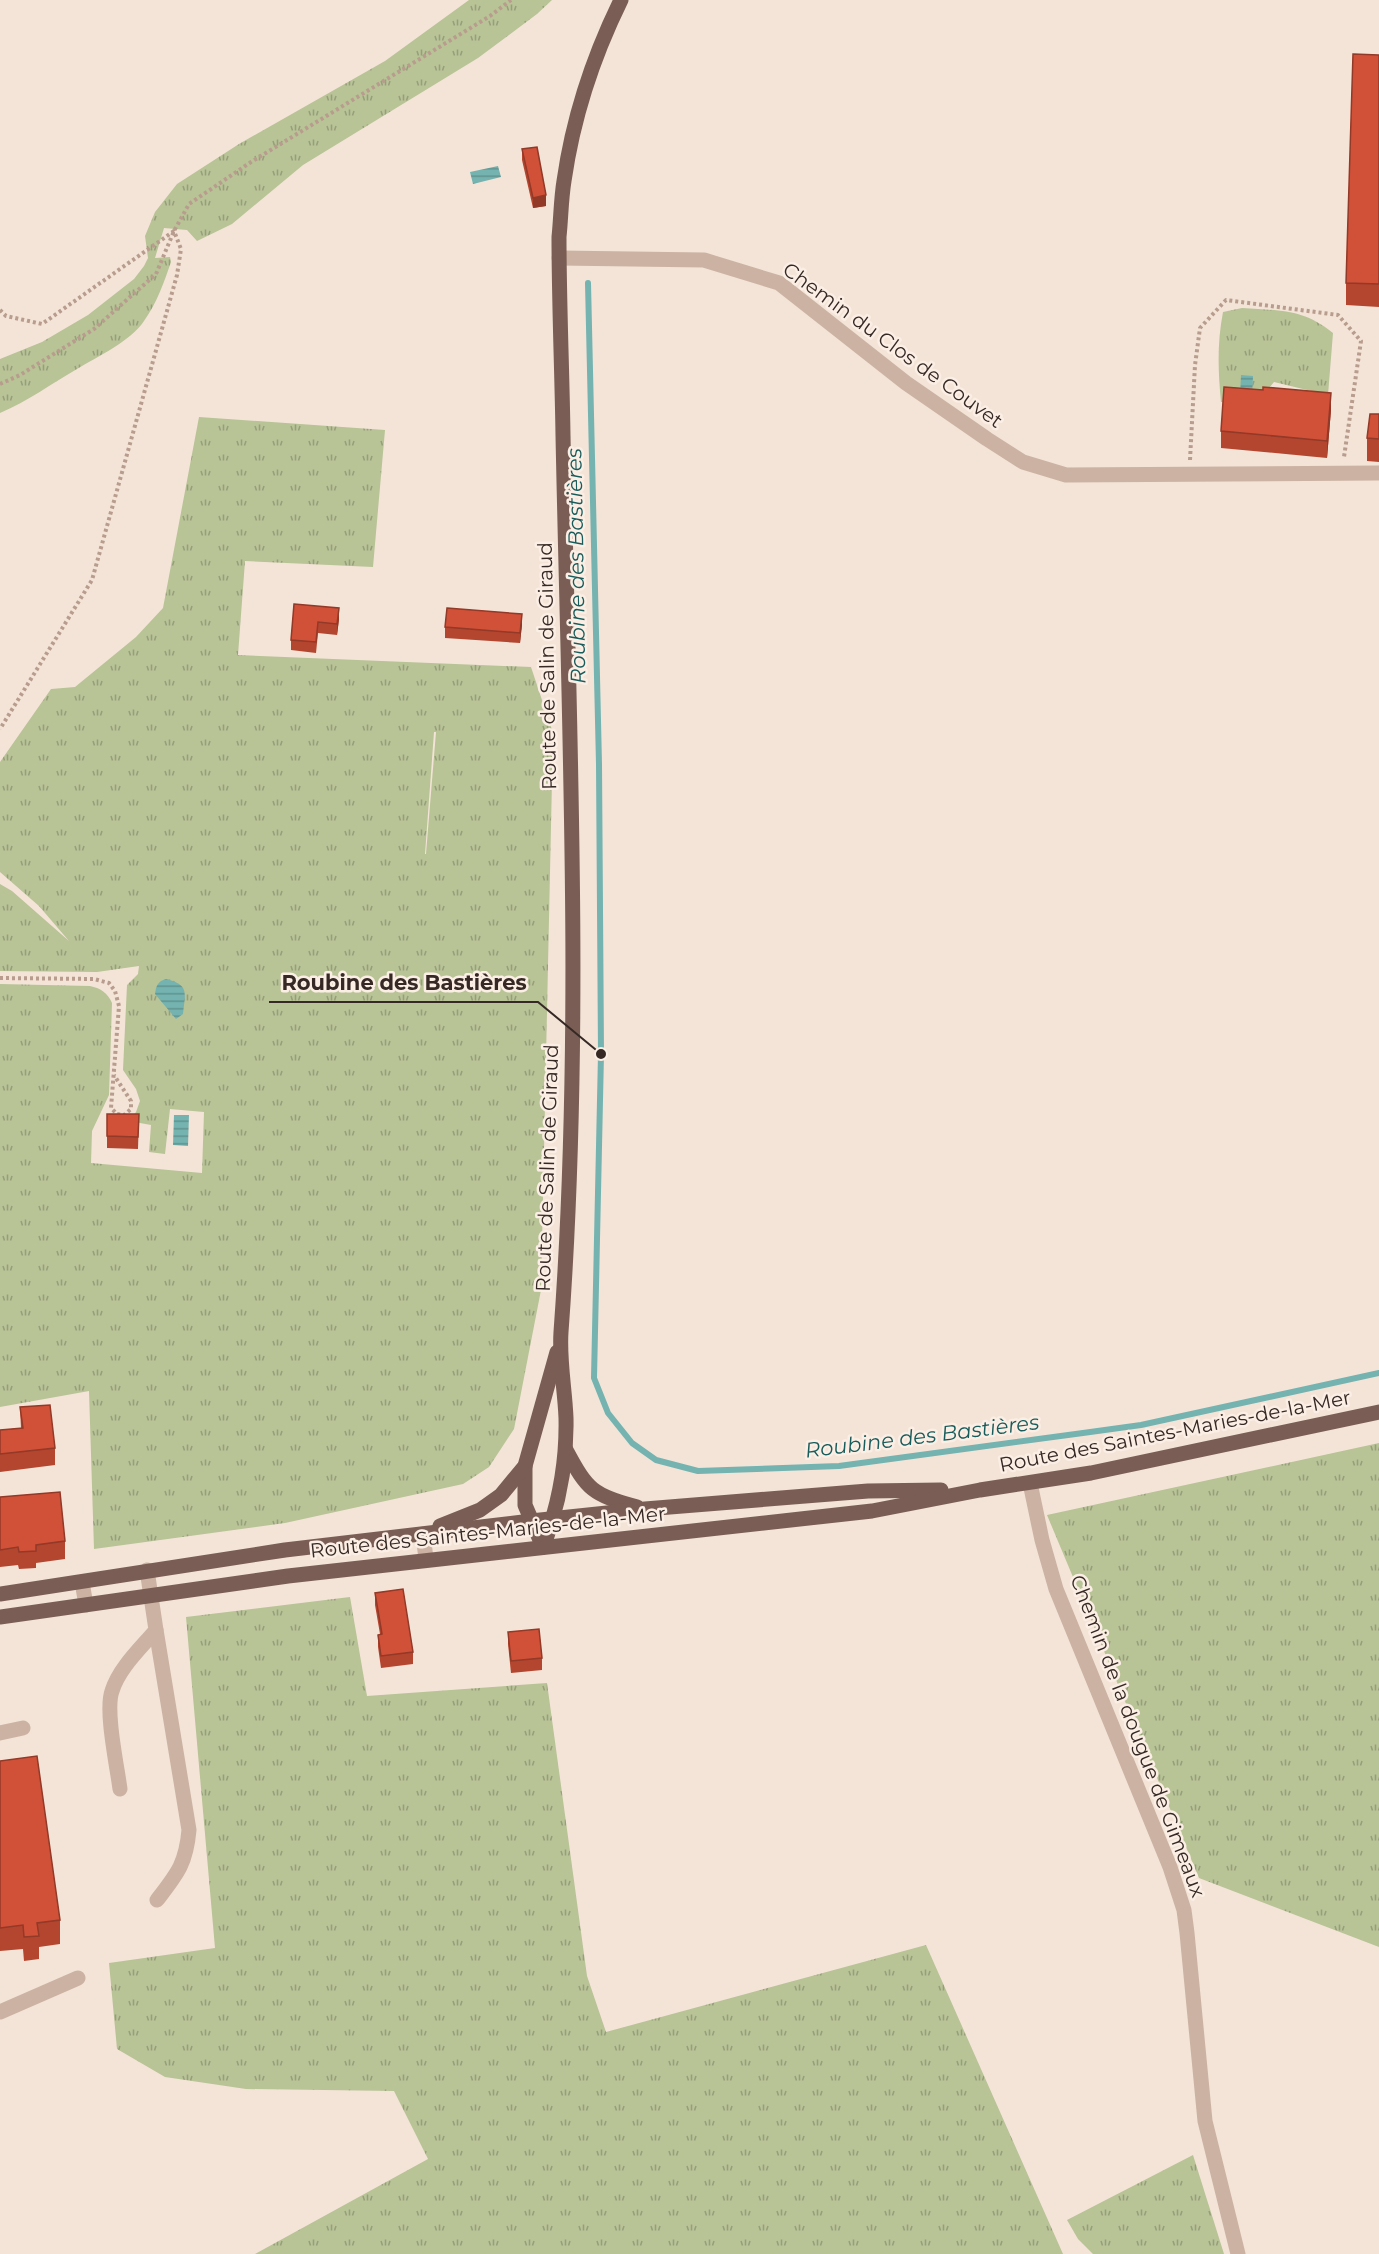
<svg xmlns="http://www.w3.org/2000/svg" width="1379" height="2254" font-family="Montserrat,sans-serif">
	<style>
		.grass { fill: url(#grass-tufts); fill-rule: evenodd }
		.water { fill: url(#water-rules) }
		.lines { fill: none; stroke-linecap: round; stroke-linejoin: round }
		.stream { stroke: #74b3b0; stroke-width: 6 }
		.path { stroke: #b89c8d; stroke-width: 4; stroke-dasharray: 3 3; stroke-linecap: butt }
		.minor { stroke: #ccb2a2; stroke-width: 15 }
		.major { stroke: #7a5e55; stroke-width: 15 }
		.wall { fill: #b44630 }
		.shaded-wall { fill: #923927 }
		.building { fill: #d15138; stroke: #923927; stroke-width: 1.5 }
		.labels { text-anchor: middle; dominant-baseline: central; stroke-width: 5; stroke-linejoin: round; paint-order: stroke }
		.street-label { font-size: 20px; fill: #362925; stroke: #fbeee4 }
		.water-label { font-size: 21px; font-style: italic; fill: #175b5a; stroke: #fbeee4 }
		.leader { fill: none; stroke: #362925; stroke-width: 2 }
		.callout-dot { fill: #362925; stroke: #fbeee4; stroke-width: 2 }
		.callout-label { font-size: 21px; text-anchor: middle; font-weight: bold; fill: #362925; stroke: #fbeee4; stroke-width: 5; stroke-linejoin: round; paint-order: stroke }
	</style>
	<defs>
		<pattern id="grass-tufts" width="24" height="20" patternUnits="userSpaceOnUse" patternTransform="scale(1.5)"><rect width="24" height="20" fill="#b8c396"/><path d="M3 7l-1-3M5 7V3M7 7l1-3M15 17l-1-3M17 17v-4M19 17l1-3" fill="none" stroke="#969e7a"/></pattern>
		<pattern id="water-rules" width="6" height="5" patternUnits="userSpaceOnUse" patternTransform="scale(1.5)"><rect width="6" height="5" fill="#74b3b0"/><path d="M0 2.5h6" fill="none" stroke="#60928f"/></pattern>
	</defs>
	<rect width="100%" height="100%" fill="#f3e4d7"/>
	<g class="grass">
		<path d="M 469,0 L 552,0 L 537,14 L 478,58 L 303,165 L 232,224 L 197,241 L 187,230 L 164,228 L 155,258 L 170,257 L 171,262 C 164,282 157,303 144,321 C 131,341 97,357 77,369 C 51,384 28,401 0,413 L 0,359 L 42,342 L 88,315 L 134,279 L 144,266 L 148,258 L 145,236 L 155,212 L 177,184 L 239,144 L 385,61 Z"/>
		<path d="M 1242,308 C 1280,311 1302,308 1333,333 L 1328,395 L 1274,382 L 1258,401 L 1221,402 C 1218,371 1217,343 1223,312 Z"/>
		<path d="M 199,417 L 385,430 L 373,567 L 245,561 L 238,655 L 531,667 L 553,733 L 541,1290 L 514,1429 L 489,1467 L 463,1484 L 285,1523 L 94,1549 L 89,1391 L 0,1407 L 0,984 L 90,986 C 100,988 108,993 112,1003 L 109,1095 L 92,1131 L 91,1163 L 202,1173 L 204,1112 L 170,1109 L 165,1154 L 149,1152 L 151,1125 L 129,1121 L 136,1112 L 140,1101 L 136,1089 L 123,1070 L 127,985 L 138,974 L 139,966 L 97,972 L 0,971 L 0,884 L 12,891 L 69,941 L 39,906 L 0,872 L 0,762 L 51,689 L 75,687 L 136,637 L 163,608 ZM 434,732 L 436,732 L 426,854 L 425,854 Z"/>
		<polygon points="1379,1443 1379,1947 1199,1878 1047,1515"/>
		<polygon points="350,1597 367,1696 547,1683 587,1976 606,2032 926,1945 1063,2254 255,2254 428,2159 394,2091 246,2089 165,2077 117,2049 109,1963 215,1948 186,1617"/>
		<polygon points="1193,2155 1224,2254 1093,2254 1078,2239 1067,2220"/>
	</g>
	<g class="water">
		<polygon points="498,166 501,177 473,184 470,172"/>
		<polygon points="1241,375 1253,376 1252,398 1240,398"/>
		<path d="M 166,979 C 190,985 185,993 183,1014 L 176,1019 L 155,994 C 156,986 158,981 166,979 Z"/>
		<polygon points="174,1115 189,1115 188,1146 173,1145"/>
	</g>
	<g class="lines">
		<polyline class="stream" points="588,283 599,764 601,1054 594,1378 608,1413 632,1443 656,1460 698,1471 839,1466 1083,1433 1141,1425 1379,1373"/>
		<g class="path">
			<polyline points="0,310 6,316 42,324 174,231 181,249 177,275 92,580 0,729"/>
			<polyline points="0,384 20,375 94,329 156,274 174,231 189,204 251,162 490,16 511,0"/>
			<polyline points="1190,460 1195,365 1200,328 1226,300 1338,315 1361,341 1344,457"/>
			<polyline points="0,978 94,979 109,983 115,991 119,1006 111,1108 117,1114 124,1115 131,1109 131,1101 114,1075"/>
		</g>
		<g class="minor">
			<polyline points="559,258 704,260 779,283 906,383 987,439 1023,462 1066,475 1379,473"/>
			<polyline points="1030,1483 1042,1540 1056,1589 1170,1867 1184,1910 1187,1933 1205,2121 1238,2254"/>
			<polyline points="423,1534 426,1559"/>
			<polyline points="82,1582 86,1605"/>
			<path d="M 156,1630 L 189,1830 C 186,1864 177,1874 157,1900"/>
			<polyline points="0,1733 23,1728"/>
			<path d="M 120,1789 C 117,1766 105,1710 112,1691 C 119,1668 141,1648 156,1630 L 147,1570"/>
			<polyline points="0,2012 78,1978"/>
		</g>
		<g class="major">
			<path d="M 566,1450 C 588,1491 592,1494 637,1507"/>
			<polyline points="525,1466 525,1505 543,1547"/>
			<polyline points="440,1526 480,1510 501,1495 525,1466 557,1352"/>
			<path d="M 543,1547 C 559,1505 567,1463 566,1418 C 565,1390 559,1361 561,1332 C 583,1034 569,734 563,435 C 562,369 559,303 559,237 C 561,218 561,199 564,181 C 573,118 593,57 621,0"/>
			<polyline points="0,1594 285,1550 531,1521 645,1509 868,1491 941,1490"/>
			<polyline points="0,1617 288,1576 872,1511 980,1490 1091,1473 1379,1412"/>
		</g>
	</g>
	<g class="wall">
		<polygon points="1379,55 1379,307 1346,305 1346,283"/>
		<polygon points="522,149 546,206 533,208 522,160"/>
		<polygon points="1263,390 1331,410 1327,458 1221,448 1221,431"/>
		<polygon points="1379,414 1379,462 1367,461 1367,438"/>
		<polygon points="294,604 339,619 337,635 318,633 316,653 291,650 291,640"/>
		<polygon points="522,624 520,643 445,638 445,627"/>
		<polygon points="107,1114 139,1114 138,1149 107,1148"/>
		<polygon points="20,1407 55,1448 55,1465 0,1472 0,1430 21,1428"/>
		<polygon points="0,1497 65,1541 65,1559 36,1563 36,1568 19,1569 18,1565 0,1567"/>
		<polygon points="375,1593 413,1652 413,1664 381,1668 378,1647 378,1635 380,1634 375,1605"/>
		<polygon points="508,1632 542,1658 542,1670 511,1673 508,1644"/>
		<polygon points="0,1761 60,1920 60,1944 39,1947 39,1959 24,1961 23,1949 0,1951"/>
	</g>
	<g class="shaded-wall">
		<polygon points="546,195 546,206 533,208 533,198"/>
		<polygon points="1331,393 1331,410 1327,458 1327,441"/>
		<polygon points="339,608 339,619 337,635 337,624"/>
		<polygon points="522,614 522,624 520,643 520,633"/>
	</g>
	<g class="building">
		<polygon points="1353,54 1379,55 1379,284 1346,283"/>
		<polygon points="537,147 546,195 533,198 522,149"/>
		<polygon points="1224,387 1263,390 1263,387 1331,393 1327,441 1221,431"/>
		<polygon points="1370,414 1379,414 1379,439 1367,438"/>
		<polygon points="294,604 339,608 337,624 318,622 316,642 291,640"/>
		<polygon points="447,608 522,614 520,633 445,627"/>
		<polygon points="107,1114 139,1114 138,1137 107,1136"/>
		<polygon points="50,1405 55,1448 0,1454 0,1430 23,1428 20,1407"/>
		<polygon points="60,1492 65,1541 36,1545 36,1551 19,1552 18,1547 0,1550 0,1497"/>
		<polygon points="403,1589 413,1652 381,1656 378,1635 382,1634 375,1593"/>
		<polygon points="539,1629 542,1658 511,1661 508,1632"/>
		<polygon points="37,1756 60,1920 37,1923 39,1936 24,1937 23,1925 0,1928 0,1761"/>
	</g>
	<g class="labels">
		<g class="street-label">
			<text transform="translate(893 345) rotate(36)">Chemin du Clos de Couvet</text>
			<text transform="translate(547 666) rotate(-91)">Route de Salin de Giraud</text>
			<text transform="translate(547 1168) rotate(-88)">Route de Salin de Giraud</text>
			<text transform="translate(1175 1431) rotate(-11)">Route des Saintes-Maries-de-la-Mer</text>
			<text transform="translate(488 1532) rotate(-6)">Route des Saintes-Maries-de-la-Mer</text>
			<text transform="translate(1138 1736) rotate(69)">Chemin de la dougue de Gimeaux</text>
		</g>
		<g class="water-label">
			<text transform="translate(576 566) rotate(-91)">Roubine des Bastières</text>
			<text transform="translate(922 1436) rotate(-7)">Roubine des Bastières</text>
		</g>
	</g>
	<path class="leader" d="M601 1054L538 1002H269"/>
	<circle class="callout-dot" cx="601" cy="1054" r="6"/>
	<g class="callout-label">
		<text x="404" y="990">Roubine des Bastières</text>
	</g>
</svg>
